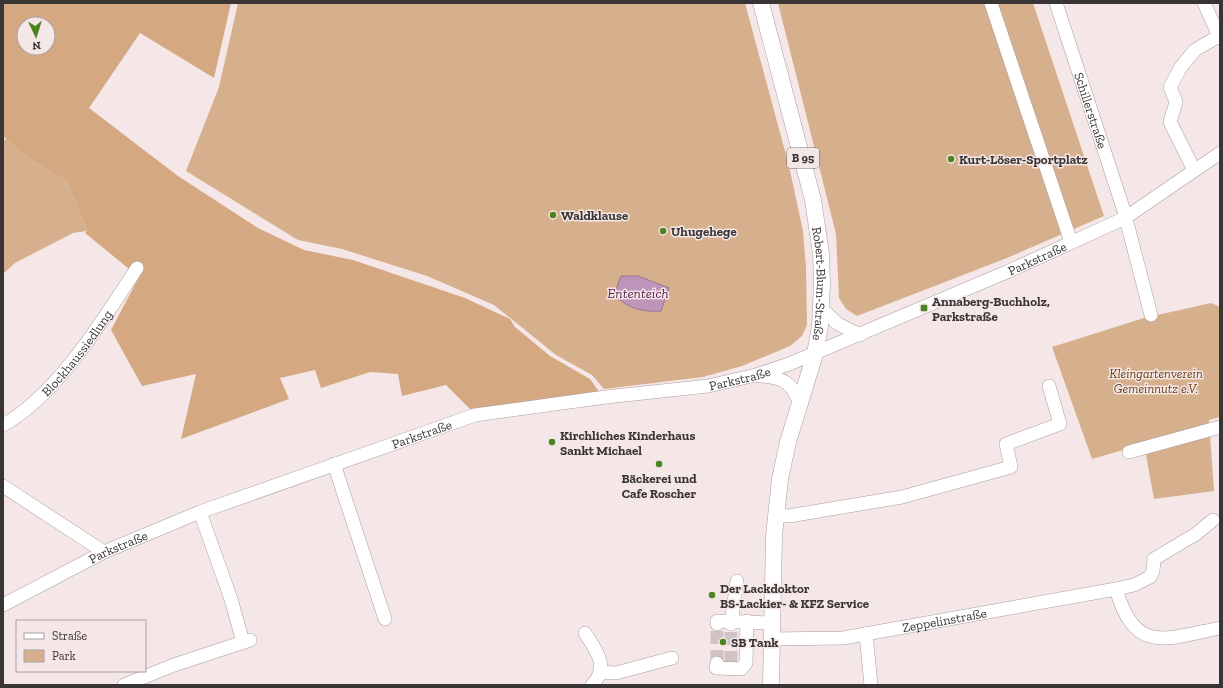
<svg xmlns="http://www.w3.org/2000/svg" width="1223" height="688" font-family="'Zilla Slab',serif">
	<style>
		.green { fill: #d6b08d }
		.forest { fill: #d4a982; fill-rule: evenodd }
		.water { fill: #be94ba; stroke: #967892 }
		.lines { fill: none; stroke-linecap: round; stroke-linejoin: round }
		.minor-tunnel { stroke: #d0c3c3; stroke-width: 13; stroke-dasharray: 13 6; stroke-linecap: butt }
		.minor-casing { stroke: #ab9e9e; stroke-width: 14 }
		.major-casing { stroke: #ab9e9e; stroke-width: 17 }
		.minor { stroke: #fff; stroke-width: 13 }
		.major { stroke: #fff; stroke-width: 16 }
		.poi-dot { fill: #4c8520; stroke: #f5e7e7; stroke-width: 1.5 }
		.labels { text-anchor: middle; dominant-baseline: central; stroke-width: 3; stroke-linejoin: round; paint-order: stroke }
		.shield { fill: #f5e7e7; stroke: #726a6a; stroke-width: 1 }
		.shield-label { font-size: 12px; font-weight: bold; fill: #3a3535 }
		.street-label { font-size: 13px; fill: #3a3535; stroke: #f5e7e7 }
		.poi-label { font-size: 13px; font-weight: bold; fill: #3a3535; stroke: #f5e7e7; text-anchor: start }
		.park-label { font-size: 13px; font-style: italic; fill: #6b4214; stroke: #f5e7e7 }
		.water-label { font-size: 14px; font-style: italic; fill: #531f50; stroke: #f5e7e7 }
	</style>
	<rect width="100%" height="100%" fill="#f5e7e7"/>
	<g class="green">
		<polygon points="238,3 745,3 789,166 803,231 806,268 807,325 802,336 790,346 742,366 703,377 604,389 592,375 556,355 494,305 427,276 342,249 298,240 186,171 219,87"/>
		<polygon points="778,3 1033,3 1104,216 1007,258 857,316 846,309 839,298 836,234"/>
		<polygon points="7,138 34,162 67,181 87,231 73,233 15,263 3,274 3,141"/>
		<polygon points="1211,303 1220,307 1220,417 1209,420 1214,491 1154,499 1144,444 1092,459 1052,347 1144,318"/>
	</g>
	<path class="forest" d="M 3,3 L 231,3 L 214,78 L 140,33 L 89,108 L 178,176 L 258,228 L 304,250 L 353,260 L 465,298 L 510,319 L 515,327 L 550,356 L 590,379 L 600,393 L 471,410 L 446,385 L 402,396 L 398,374 L 370,372 L 321,388 L 315,370 L 280,378 L 289,399 L 181,439 L 196,374 L 142,386 L 111,330 L 139,277 L 85,233 L 87,231 L 67,181 L 34,162 L 3,136 ZM 24,24 L 48,24 L 48,48 L 24,48 Z"/>
	<path class="water" d="M 621,276 L 638,276 L 669,288 L 661,311 C 642,312 629,309 614,295 Z"/>
	<g class="lines">
		<g class="minor-tunnel">
			<polyline points="717,663 717,624"/>
			<polyline points="731,664 731,624"/>
		</g>
		<defs>
			<g id="minor">
				<polyline points="991,3 1071,242"/>
				<path id="s1" d="M 1056,3 L 1124,211 L 1151,315"/>
				<polyline points="1204,3 1220,38"/>
				<polyline points="1194,170 1170,122 1176,102 1170,87 1181,67 1195,50 1219,36"/>
				<polyline points="822,309 838,324 860,335"/>
				<path d="M 760,376 C 783,377 793,383 800,405"/>
				<path id="s2" d="M 3,425 C 57,395 103,320 137,268"/>
				<polyline points="1129,452 1220,427"/>
				<polyline points="334,464 385,619"/>
				<polyline points="3,486 104,552"/>
				<polyline points="200,512 231,599 243,642"/>
				<polyline points="775,515 789,516 902,497 1011,467 1006,444 1060,424 1049,386"/>
				<polyline points="1116,589 1134,585 1150,577 1153,571 1154,559 1196,534 1213,520"/>
				<path id="s3" d="M 3,605 L 104,552 L 200,512 L 475,415 L 606,397 L 708,386 L 756,375 L 789,364 L 1009,271 L 1125,218 L 1220,153"/>
				<polyline points="717,624 717,621 772,623"/>
				<polyline points="731,624 737,581"/>
				<path d="M 585,633 C 596,650 610,667 592,685"/>
				<polyline points="866,634 871,685"/>
				<path id="s4" d="M 771,639 L 843,638 L 1116,589 C 1135,655 1165,639 1220,628"/>
				<polyline points="717,663 716,668 741,669 746,663 747,621"/>
				<polyline points="601,672 616,673 672,658"/>
				<polyline points="124,685 174,665 250,640"/>
			</g>
			<g id="major">
				<path id="s5" d="M 761,3 L 813,200 L 821,254 L 822,283 L 820,326 L 815,354 L 788,442 L 780,479 L 774,536 L 771,685"/>
			</g>
		</defs>
		<use href="#minor" class="minor-casing"/>
		<use href="#major" class="major-casing"/>
		<use href="#minor" class="minor"/>
		<use href="#major" class="major"/>
	</g>
	<g class="poi-dot">
		<circle cx="951" cy="159" r="4"/>
		<circle cx="553" cy="215" r="4"/>
		<circle cx="663" cy="231" r="4"/>
		<rect x="920" y="304" width="8" height="8" rx="2"/>
		<circle cx="552" cy="442" r="4"/>
		<circle cx="659" cy="464" r="4"/>
		<circle cx="712" cy="595" r="4"/>
		<circle cx="723" cy="642" r="4"/>
	</g>
	<g class="labels">
		<rect class="shield" x="787" y="148" width="32" height="20" rx="3"/>
		<g class="shield-label">
			<text x="803" y="158">B 95</text>
		</g>
		<g class="street-label">
			<text stroke="none"><textPath href="#s1" startOffset="113">Schillerstraße</textPath></text>
			<text stroke="none"><textPath href="#s3" startOffset="1098">Parkstraße</textPath></text>
			<text stroke="none"><textPath href="#s5" startOffset="288">Robert-Blum-Straße</textPath></text>
			<text stroke="none"><textPath href="#s2" startOffset="104">Blockhaussiedlung</textPath></text>
			<text stroke="none"><textPath href="#s3" startOffset="777">Parkstraße</textPath></text>
			<text stroke="none"><textPath href="#s3" startOffset="453">Parkstraße</textPath></text>
			<text stroke="none"><textPath href="#s3" startOffset="129">Parkstraße</textPath></text>
			<text stroke="none"><textPath href="#s4" startOffset="175">Zeppelinstraße</textPath></text>
		</g>
		<g class="poi-label">
			<text x="959" y="159">Kurt-Löser-Sportplatz</text>
			<text x="561" y="215">Waldklause</text>
			<text x="671" y="231">Uhugehege</text>
			<text x="932" y="301">Annaberg-Buchholz,<tspan x="932" dy="15">Parkstraße</tspan></text>
			<text x="560" y="435">Kirchliches Kinderhaus<tspan x="560" dy="15">Sankt Michael</tspan></text>
			<text x="659" y="478" text-anchor="middle">Bäckerei und<tspan x="659" dy="15">Cafe Roscher</tspan></text>
			<text x="720" y="588">Der Lackdoktor<tspan x="720" dy="15">BS-Lackier- &amp; KFZ Service</tspan></text>
			<text x="731" y="642">SB Tank</text>
		</g>
		<g class="park-label">
			<text x="1156" y="373">Kleingartenverein<tspan x="1156" dy="15">Gemeinnutz e.V.</tspan></text>
		</g>
		<g class="water-label">
			<text x="638" y="293">Ententeich</text>
		</g>
	</g>
	<rect width="1223" height="688" fill="none" stroke="#3a3535" stroke-width="8"/>
	<rect x="16" y="620" width="130" height="52" fill="#f5e7e7" stroke="#aaa0a0"/>
	<rect x="24" y="633" width="20" height="6" fill="#ffffff" stroke="#aaa0a0"/>
	<text x="52" y="640" font-size="12" fill="#3a3535">Straße</text>
	<rect x="24" y="650" width="20" height="12" fill="#d6b08d" stroke="#aaa0a0"/>
	<text x="52" y="660" font-size="12" fill="#3a3535">Park</text>
	<g transform="translate(36 36) rotate(176)"><circle r="19" fill="#f5e7e7" stroke="#aaa0a0"/>
	<path d="M0-3L7 15L0 10L-7 15Z" fill="#4c8520"/>
	<text y="-6" font-size="11" font-weight="bold" text-anchor="middle" fill="#3a3535">N</text>
	</g>
</svg>
